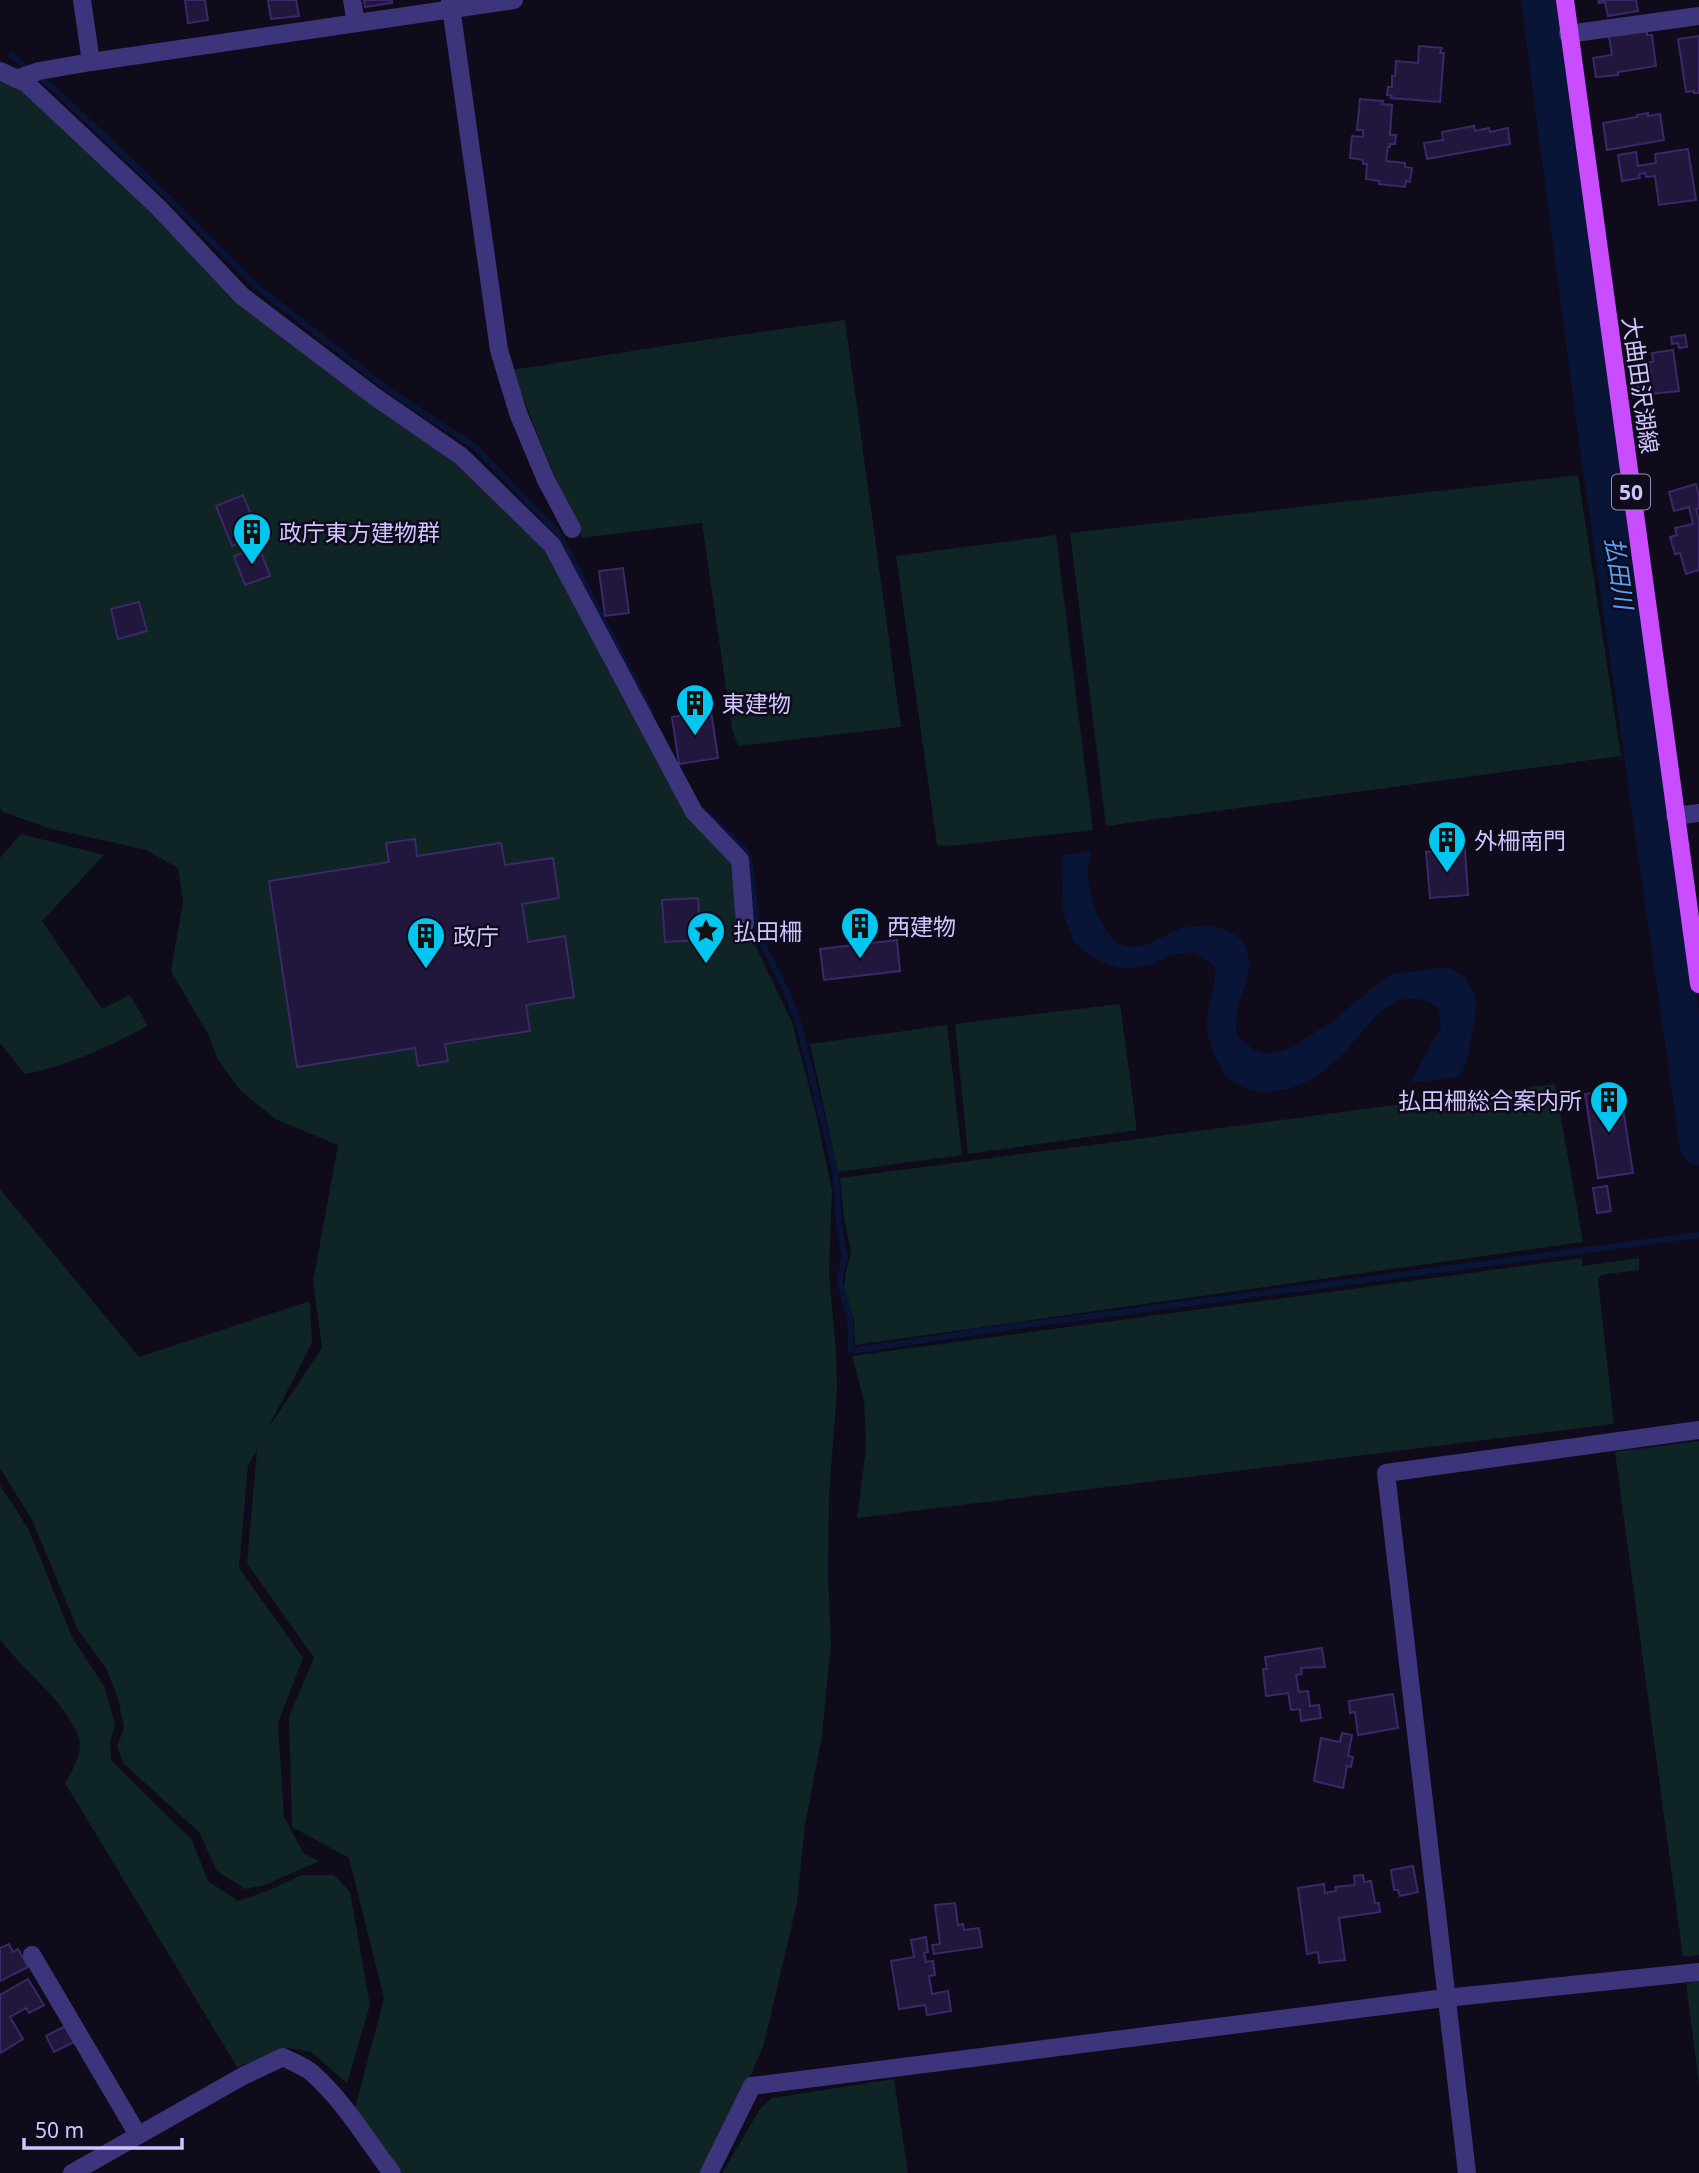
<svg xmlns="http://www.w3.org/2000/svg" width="1699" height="2173" font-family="'Noto Sans','Noto Sans JP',sans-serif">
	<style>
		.green { fill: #0e2425 }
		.water { fill: #081537 }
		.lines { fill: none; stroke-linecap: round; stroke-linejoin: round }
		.stream { stroke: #081537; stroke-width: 6 }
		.river { stroke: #081537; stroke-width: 38 }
		.building { fill: #21173c; stroke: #3a2868; stroke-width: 2 }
		.minor { stroke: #3d357b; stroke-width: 18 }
		.primary { stroke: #ca4cff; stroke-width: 18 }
		.labels { text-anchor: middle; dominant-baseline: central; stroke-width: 5; stroke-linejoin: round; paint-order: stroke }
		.shield { fill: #0f0b1b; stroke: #968dbb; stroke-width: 2 }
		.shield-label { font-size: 21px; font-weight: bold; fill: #d0c5ff }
		.street-label { font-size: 23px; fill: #d0c5ff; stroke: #0f0b1b }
		.poi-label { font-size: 23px; fill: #d0c5ff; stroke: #0f0b1b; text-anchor: start }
		.water-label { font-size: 24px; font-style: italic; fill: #53a2ff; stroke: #0f0b1b }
	</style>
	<rect width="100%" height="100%" fill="#0f0b1b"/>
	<g class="green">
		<polygon points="0,71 16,79 242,296 461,456 552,545 694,812 740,860 745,924 792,1022 816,1114 832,1190 829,1274 836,1350 837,1390 829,1496 828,1574 831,1643 822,1736 805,1825 797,1903 764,2044 709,2173 392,2173 353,2116 384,1998 349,1858 292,1827 289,1716 314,1658 247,1563 257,1450 248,1466 239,1568 303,1658 278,1723 284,1817 304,1854 319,1861 265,1885 245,1889 217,1871 199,1832 124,1764 117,1747 124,1728 118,1698 106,1668 78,1630 32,1520 0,1468 0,1189 139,1357 310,1301 312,1343 267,1430 322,1348 313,1282 338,1145 275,1119 239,1089 218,1060 209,1036 171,971 183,901 178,868 146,850 48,828 3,812 0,808"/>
		<polygon points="845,320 901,727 738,746 732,729 702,523 582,538 545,453 512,370 676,344"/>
		<polygon points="1578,475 1621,756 1106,826 1070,533"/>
		<polygon points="1056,535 1093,830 950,846 937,845 896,556"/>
		<path d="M 21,834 L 104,855 L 42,921 L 102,1009 L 130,995 L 148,1026 C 111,1045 66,1067 25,1074 L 0,1043 L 0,858 Z"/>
		<polygon points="1120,1004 1137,1130 968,1154 955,1024"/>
		<polygon points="947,1025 962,1155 838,1172 810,1044"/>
		<polygon points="1555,1084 1583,1242 855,1345 854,1320 844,1288 846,1273 851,1251 844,1218 840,1178"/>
		<polygon points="1582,1258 1582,1266 1639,1258 1639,1270 1601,1275 1598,1279 1614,1424 857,1518 866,1449 864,1400 852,1356"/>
		<polygon points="1699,1441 1699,1955 1683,1957 1615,1452"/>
		<path d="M 0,1485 L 29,1530 L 72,1637 L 104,1686 L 115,1724 L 110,1743 L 111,1760 L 192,1840 L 208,1881 L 238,1901 L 267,1891 L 302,1875 L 334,1875 L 350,1892 L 370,2005 L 347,2083 L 311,2052 L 288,2048 L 237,2067 L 65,1783 C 72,1771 83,1753 79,1738 C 68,1705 22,1668 0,1640 Z"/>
		<polygon points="1699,1981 1699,2084 1686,1983"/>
		<polygon points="894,2079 908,2173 722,2173 760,2109 772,2098"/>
	</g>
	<path class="water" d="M 1091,851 C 1090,859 1087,869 1088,877 C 1090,901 1105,949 1134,947 C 1149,946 1161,937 1174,931 C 1195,922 1235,923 1246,948 C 1256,970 1240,993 1236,1015 C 1235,1022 1237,1030 1237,1037 L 1253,1049 L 1270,1054 L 1291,1048 L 1337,1018 L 1372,988 L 1392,974 L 1446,967 L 1465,976 L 1476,997 L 1475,1018 L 1467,1061 L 1460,1077 L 1410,1083 L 1441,1027 L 1439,1009 C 1430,1002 1417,996 1405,999 C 1380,1005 1365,1030 1349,1047 C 1330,1068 1301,1091 1272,1091 C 1260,1091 1251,1092 1241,1086 C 1237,1083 1231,1081 1227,1077 C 1222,1073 1211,1047 1209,1039 C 1202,1010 1217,993 1215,966 L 1196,952 L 1171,955 L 1150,965 L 1124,969 L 1096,960 L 1074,942 L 1063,913 L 1062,855 Z"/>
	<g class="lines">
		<g class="stream">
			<polyline points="11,55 52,87 170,199 255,285 391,392 475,447 560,535 650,711"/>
			<polyline points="708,815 745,850 749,857 759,937 784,986 798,1021 836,1174 839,1226 845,1258 840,1276 840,1284 850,1319 851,1351 996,1329 1699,1235"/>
		</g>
		<polyline class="river" points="1540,0 1599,448 1699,1146"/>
	</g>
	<g class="building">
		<polygon points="185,0 205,0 208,20 188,23"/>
		<polygon points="268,0 296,0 299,16 271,19"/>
		<polygon points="364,0 392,0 392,3 365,7"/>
		<polygon points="1598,0 1636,0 1638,11 1608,16 1605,2 1599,3"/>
		<polygon points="1647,31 1647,35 1652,35 1656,66 1618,72 1618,75 1596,77 1593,58 1612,55 1609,36"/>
		<polygon points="1699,36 1699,93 1694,93 1694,91 1686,92 1678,39"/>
		<polygon points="1419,46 1442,48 1440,53 1444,53 1440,102 1391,98 1392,96 1387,95 1388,87 1392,87 1392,76 1395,76 1396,61 1418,63"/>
		<polygon points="1360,99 1383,101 1382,104 1392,105 1390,135 1396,135 1395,144 1390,144 1390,147 1388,147 1386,161 1405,163 1405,167 1412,168 1410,182 1406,181 1405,187 1379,184 1379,181 1366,179 1367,164 1363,164 1363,160 1350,158 1352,136 1363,137 1363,130 1357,130"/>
		<polygon points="1648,113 1648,116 1660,114 1664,140 1607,150 1603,123 1637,117 1637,115"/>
		<polygon points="1474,126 1475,131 1489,128 1490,132 1508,128 1510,144 1427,159 1424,143 1443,140 1442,132"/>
		<polygon points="1688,149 1696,200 1659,205 1655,176 1646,177 1645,173 1639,174 1640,178 1622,181 1618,155 1636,152 1638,166 1656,163 1655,154"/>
		<polygon points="1685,335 1687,347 1679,348 1678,343 1672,344 1671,337"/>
		<polygon points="1673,350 1679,391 1639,395 1635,374 1651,372 1649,362 1653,362 1652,353"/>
		<polygon points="1696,484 1699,496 1699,508 1696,509 1699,520 1699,570 1686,574 1680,553 1675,554 1670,537 1677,535 1675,528 1693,524 1689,507 1674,511 1669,492"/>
		<polygon points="243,495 259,535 232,546 216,506"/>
		<polygon points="259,547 270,576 245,585 234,556"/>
		<polygon points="623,568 629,613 605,616 599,571"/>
		<polygon points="139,602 147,631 118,639 111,609"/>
		<polygon points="711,711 718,758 679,764 672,717"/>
		<polygon points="415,839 417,856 501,843 505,865 553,858 559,898 522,904 528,942 565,936 574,997 526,1005 530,1031 445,1044 448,1061 418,1066 415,1048 297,1067 269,881 389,862 386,843"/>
		<polygon points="1465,849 1468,895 1430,898 1426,852"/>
		<polygon points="698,898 701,940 665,942 662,900"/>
		<polygon points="897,940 900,971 824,980 820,949"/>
		<polygon points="1620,1089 1633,1173 1598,1178 1585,1094"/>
		<polygon points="1607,1186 1611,1211 1597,1213 1593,1188"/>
		<polygon points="1322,1648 1325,1667 1301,1668 1302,1674 1296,1675 1299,1692 1308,1691 1310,1706 1319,1705 1321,1718 1301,1721 1300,1709 1291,1710 1288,1693 1266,1696 1263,1669 1267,1669 1265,1657"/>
		<polygon points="1393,1694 1398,1728 1358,1735 1355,1712 1350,1713 1349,1701"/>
		<polygon points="1342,1733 1352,1735 1348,1756 1353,1757 1351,1767 1347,1766 1343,1788 1314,1781 1321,1738 1340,1742"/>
		<polygon points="1413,1866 1418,1892 1400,1896 1398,1890 1394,1890 1391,1870"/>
		<polygon points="1363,1875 1364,1882 1371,1881 1375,1903 1379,1903 1380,1912 1339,1918 1345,1960 1319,1963 1318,1952 1307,1954 1298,1888 1324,1884 1325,1893 1336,1891 1335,1887 1355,1885 1354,1876"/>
		<polygon points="955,1903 958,1925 963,1924 964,1930 979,1928 982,1947 934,1954 932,1945 940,1944 935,1905"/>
		<polygon points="926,1937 928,1952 924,1953 926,1962 933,1961 935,1975 929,1976 932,1994 948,1991 951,2011 927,2015 925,2005 899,2009 891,1961 914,1957 911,1940"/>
		<polygon points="9,1944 13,1952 18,1949 28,1967 0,1981 0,1948"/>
		<polygon points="28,1979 44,2005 29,2013 26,2008 10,2017 23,2039 0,2053 0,1995"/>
		<polygon points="65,2026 74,2042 54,2052 46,2036"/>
	</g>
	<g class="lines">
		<g class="minor">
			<polyline points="82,0 91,62"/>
			<polyline points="352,0 356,23"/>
			<polyline points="450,0 499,350 518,413 546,480 572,529"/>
			<polyline points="1568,34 1699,16"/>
			<polyline points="0,71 26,83 158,207 242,296 374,396 461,456 552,545 694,812 740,860 745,924"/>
			<polyline points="16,79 39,71 91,62 514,0"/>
			<polyline points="1675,816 1699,813"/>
			<polyline points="32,1955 138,2135"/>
			<path d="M 72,2173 L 243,2076 L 283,2057 C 292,2062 304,2066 312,2073 C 345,2102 366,2139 392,2173"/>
			<polyline points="709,2173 752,2086 1445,1998 1699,1972"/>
			<polyline points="1467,2173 1386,1473 1699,1430"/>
		</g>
		<polyline class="primary" points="1565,0 1699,984"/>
	</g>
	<defs>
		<symbol id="building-pin" viewBox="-11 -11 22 30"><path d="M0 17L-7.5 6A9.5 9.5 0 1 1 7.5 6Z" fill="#00c6f0" stroke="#0f0b1b"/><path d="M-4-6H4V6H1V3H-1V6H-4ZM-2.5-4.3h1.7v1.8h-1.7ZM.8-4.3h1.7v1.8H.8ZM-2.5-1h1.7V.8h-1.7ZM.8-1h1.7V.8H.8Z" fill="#111"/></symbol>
		<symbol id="sight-pin" viewBox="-11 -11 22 30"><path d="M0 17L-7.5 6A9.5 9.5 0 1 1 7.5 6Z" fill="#00c6f0" stroke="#0f0b1b"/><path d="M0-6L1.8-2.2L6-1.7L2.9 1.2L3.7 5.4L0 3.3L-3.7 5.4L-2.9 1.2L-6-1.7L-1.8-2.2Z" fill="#111"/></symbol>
	</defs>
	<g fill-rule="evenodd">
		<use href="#building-pin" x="230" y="510" width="44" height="60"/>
		<use href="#building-pin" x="673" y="681" width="44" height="60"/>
		<use href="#building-pin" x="1425" y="818" width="44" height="60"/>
		<use href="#building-pin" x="838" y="904" width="44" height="60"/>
		<use href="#sight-pin" x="684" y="909" width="44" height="60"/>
		<use href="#building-pin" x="404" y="914" width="44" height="60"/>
		<use href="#building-pin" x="1587" y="1078" width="44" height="60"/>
	</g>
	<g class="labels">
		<rect class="shield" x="1612" y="474.5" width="38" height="35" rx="5"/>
		<g class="shield-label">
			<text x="1631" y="492">50</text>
		</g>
		<g class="street-label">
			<text transform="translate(1641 385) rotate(82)">大曲田沢湖線</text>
		</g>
		<g class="poi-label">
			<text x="279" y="532">政庁東方建物群</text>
			<text x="722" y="703">東建物</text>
			<text x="1474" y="840">外柵南門</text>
			<text x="887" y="926">西建物</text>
			<text x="733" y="931">払田柵</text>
			<text x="453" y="936">政庁</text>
			<text x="1582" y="1100" text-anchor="end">払田柵総合案内所</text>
		</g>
		<g class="water-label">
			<text transform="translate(1620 573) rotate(82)">払田川</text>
		</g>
	</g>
	<path d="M24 2138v10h158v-10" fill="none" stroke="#d0c5ff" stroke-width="3.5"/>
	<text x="35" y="2138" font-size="21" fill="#d0c5ff" stroke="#0f0b1b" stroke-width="5" paint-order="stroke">50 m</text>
</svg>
